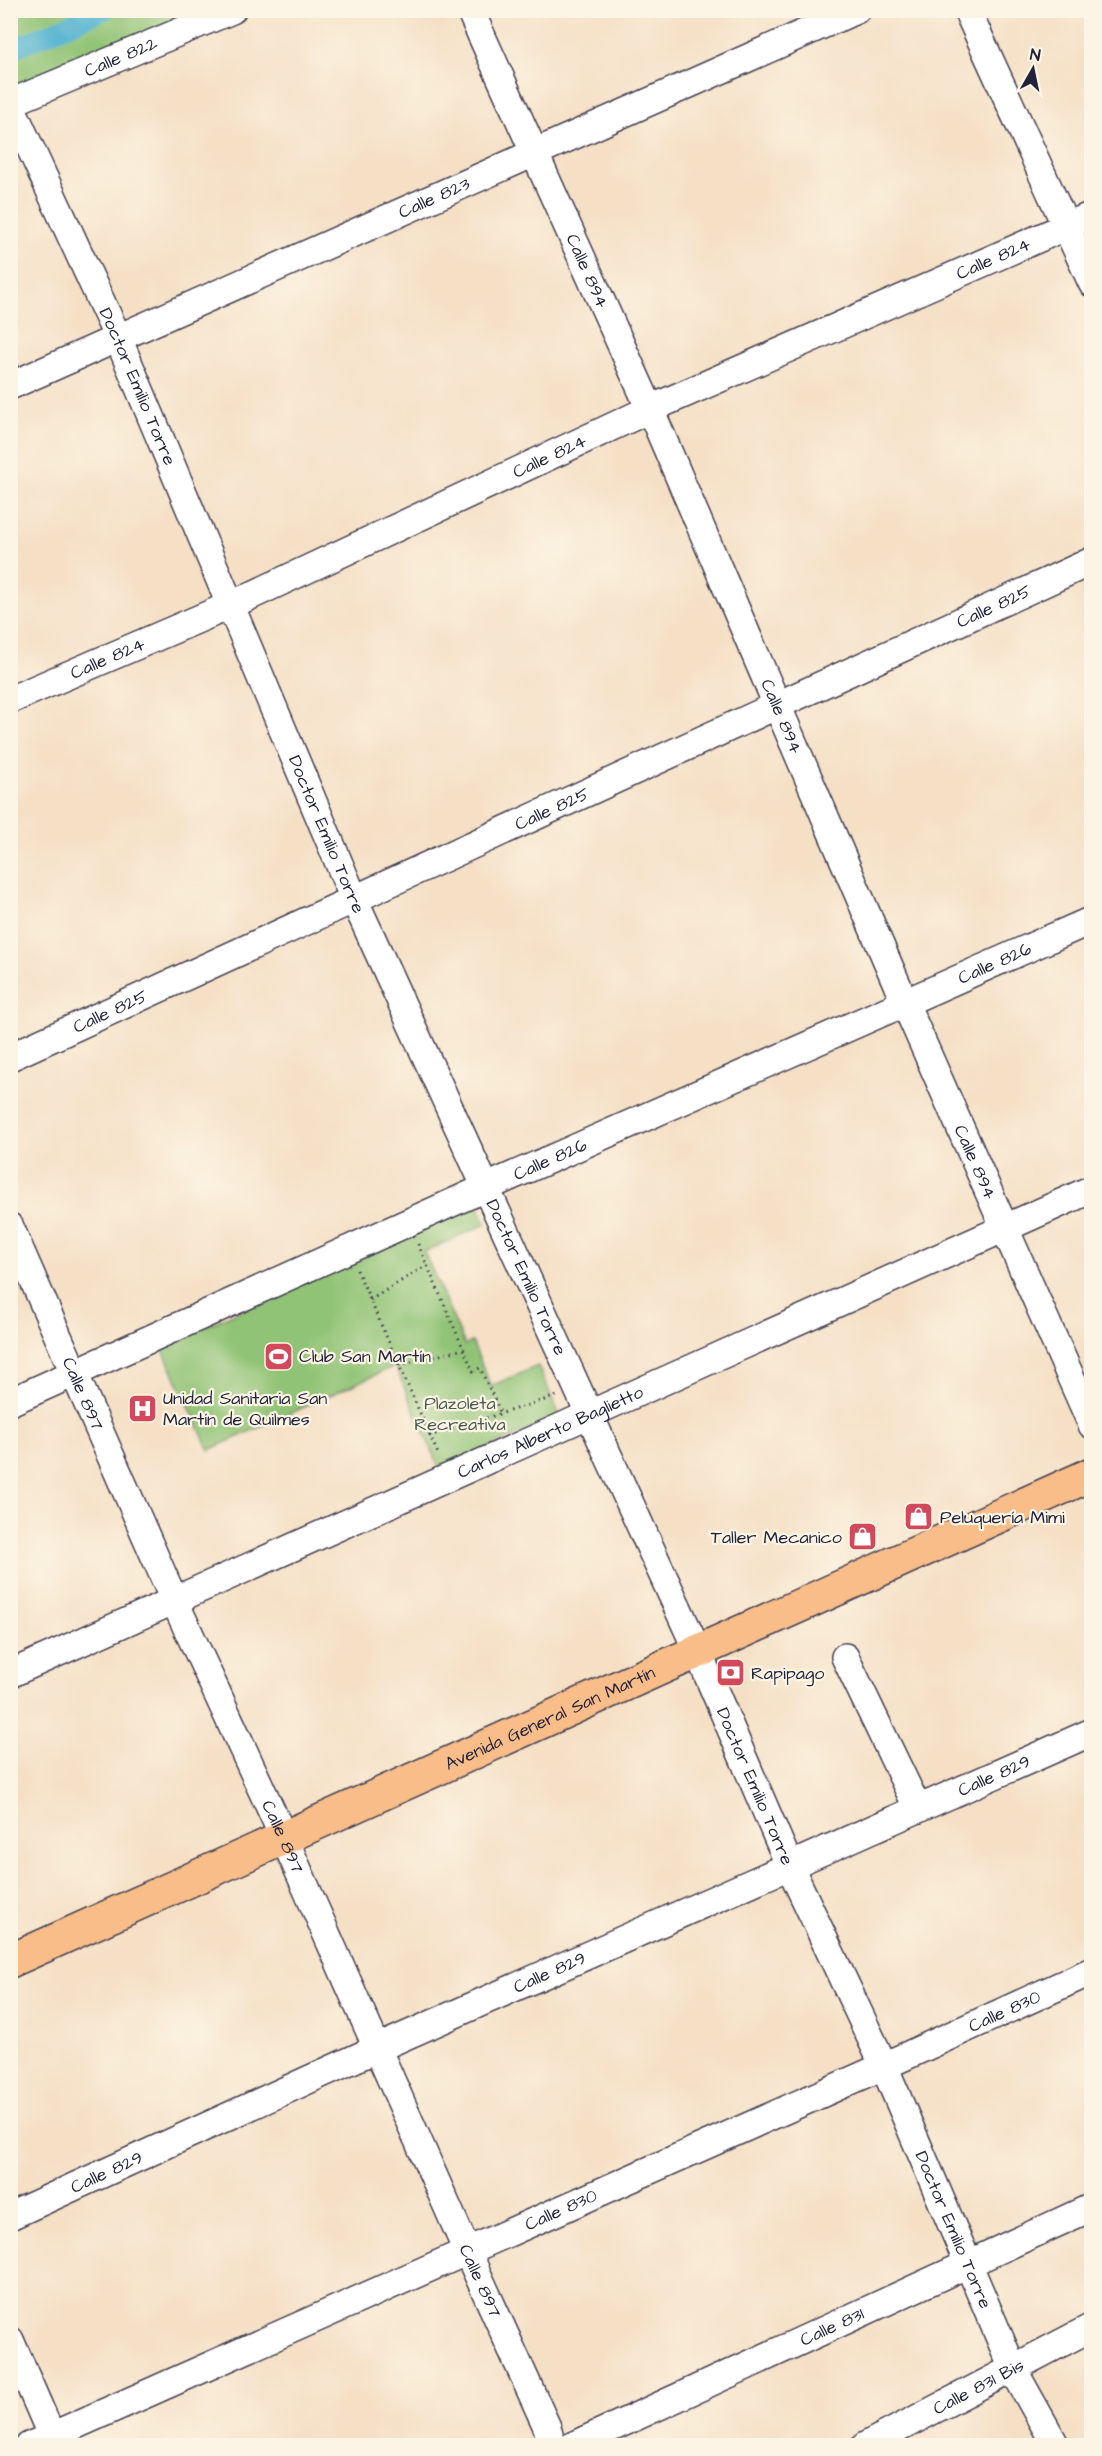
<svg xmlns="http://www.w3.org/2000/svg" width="1102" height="2456" font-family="'Architects Daughter',sans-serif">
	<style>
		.green { fill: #90c374; stroke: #597258; stroke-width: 1.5 }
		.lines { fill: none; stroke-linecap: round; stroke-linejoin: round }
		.canal { stroke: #51b2d0; stroke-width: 20 }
		.minor-casing { stroke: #423e50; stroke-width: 30 }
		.major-casing { stroke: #423e50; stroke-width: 36 }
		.path { stroke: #423e50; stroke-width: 3; stroke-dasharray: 1.5 4.5; stroke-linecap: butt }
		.minor { stroke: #fff; stroke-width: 27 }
		.major { stroke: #f8bd88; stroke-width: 33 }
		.labels { text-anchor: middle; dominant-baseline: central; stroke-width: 4.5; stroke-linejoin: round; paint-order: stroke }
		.street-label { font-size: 18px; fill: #22223b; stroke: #fcf5e5 }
		.poi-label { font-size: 18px; fill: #22223b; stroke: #fcf5e5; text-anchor: start }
		.park-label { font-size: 18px; fill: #485a4f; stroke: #fcf5e5 }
	</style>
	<rect width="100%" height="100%" fill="#fcf5e5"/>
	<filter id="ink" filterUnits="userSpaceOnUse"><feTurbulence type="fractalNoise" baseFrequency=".0167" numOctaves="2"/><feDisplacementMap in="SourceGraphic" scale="12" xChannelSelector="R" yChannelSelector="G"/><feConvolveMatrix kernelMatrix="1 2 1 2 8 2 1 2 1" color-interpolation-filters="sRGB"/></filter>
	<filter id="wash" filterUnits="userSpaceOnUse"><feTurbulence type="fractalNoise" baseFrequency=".008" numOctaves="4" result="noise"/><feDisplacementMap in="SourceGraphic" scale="24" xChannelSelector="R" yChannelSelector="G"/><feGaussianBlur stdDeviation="1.35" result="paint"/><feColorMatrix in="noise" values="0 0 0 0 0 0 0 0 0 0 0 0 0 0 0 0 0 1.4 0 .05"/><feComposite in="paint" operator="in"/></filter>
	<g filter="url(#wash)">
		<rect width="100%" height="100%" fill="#f5e0c6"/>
		<g class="green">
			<polygon points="24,10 196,11 11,89 10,16"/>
			<polygon points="478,1205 486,1224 424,1252 465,1345 472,1342 491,1386 538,1366 560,1416 440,1469 395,1366 209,1450 161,1346"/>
		</g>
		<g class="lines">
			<polyline class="canal" points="10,50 104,10"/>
		</g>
	</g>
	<g filter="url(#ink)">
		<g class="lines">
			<defs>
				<g id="minor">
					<path id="s1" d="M 470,10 L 650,409 L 905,1003 L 1092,1425"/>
					<polyline points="967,10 1092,283"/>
					<path id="s2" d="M 10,103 L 232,10"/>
					<path id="s3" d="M 10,104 L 118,338 L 354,899 L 697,1650 L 790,1867 L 884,2066 L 1013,2369 L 1056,2446"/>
					<path id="s4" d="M 10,386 L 856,10"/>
					<path id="s5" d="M 10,700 L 231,605 L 650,409 L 1092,215"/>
					<path id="s6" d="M 10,1057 L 1092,561"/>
					<path id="s7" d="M 10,1227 L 174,1600 L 284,1838 L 467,2251 L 547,2427 L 552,2446"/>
					<path id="s8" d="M 10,1402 L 487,1187 L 1092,920"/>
					<polyline points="845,1657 918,1809"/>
					<path id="s9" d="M 10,1674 L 1092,1189"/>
					<path id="s10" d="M 10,2216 L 378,2048 L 1092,1732"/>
					<polyline points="10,2340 56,2446"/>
					<path id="s11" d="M 29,2446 L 884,2066 L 1092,1971"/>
					<path id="s12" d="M 572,2446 L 1092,2207"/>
					<path id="s13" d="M 865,2446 L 1092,2327"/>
				</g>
				<g id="major">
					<path id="s14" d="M 10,1961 L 1092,1474"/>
				</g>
			</defs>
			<use href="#minor" class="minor-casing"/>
			<use href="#major" class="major-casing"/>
			<g class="path">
				<polyline points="418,1244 473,1371 480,1368 501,1414"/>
				<polyline points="357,1270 439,1456"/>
				<polyline points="370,1300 427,1265"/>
				<polyline points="399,1365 464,1349"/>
				<polyline points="429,1436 557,1396"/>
			</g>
			<use href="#minor" class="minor"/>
			<use href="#major" class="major"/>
		</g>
	</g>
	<defs>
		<symbol id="stadium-square" viewBox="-11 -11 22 22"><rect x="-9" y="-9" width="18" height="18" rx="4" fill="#d1495b" stroke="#fcf5e5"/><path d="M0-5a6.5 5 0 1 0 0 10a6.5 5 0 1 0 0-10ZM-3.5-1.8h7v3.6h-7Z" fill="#fff"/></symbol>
		<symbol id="hospital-square" viewBox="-11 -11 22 22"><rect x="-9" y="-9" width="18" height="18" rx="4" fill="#d1495b" stroke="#fcf5e5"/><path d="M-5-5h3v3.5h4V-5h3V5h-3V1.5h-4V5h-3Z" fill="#fff"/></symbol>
		<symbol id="shop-square" viewBox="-11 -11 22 22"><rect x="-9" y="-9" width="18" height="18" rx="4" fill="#d1495b" stroke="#fcf5e5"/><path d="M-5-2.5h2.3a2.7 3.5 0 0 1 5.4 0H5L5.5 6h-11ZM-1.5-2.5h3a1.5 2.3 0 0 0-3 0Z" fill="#fff"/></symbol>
		<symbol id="bank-square" viewBox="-11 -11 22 22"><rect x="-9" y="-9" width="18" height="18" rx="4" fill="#d1495b" stroke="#fcf5e5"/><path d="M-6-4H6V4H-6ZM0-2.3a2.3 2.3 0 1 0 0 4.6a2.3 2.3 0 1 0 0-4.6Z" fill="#fff"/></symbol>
	</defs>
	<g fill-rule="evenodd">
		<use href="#stadium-square" x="262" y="1340" width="33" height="33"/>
		<use href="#hospital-square" x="126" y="1392" width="33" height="33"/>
		<use href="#shop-square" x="902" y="1500" width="33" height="33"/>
		<use href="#shop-square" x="846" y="1520" width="33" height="33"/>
		<use href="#bank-square" x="714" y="1656" width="33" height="33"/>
	</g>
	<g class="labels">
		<g class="street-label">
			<text stroke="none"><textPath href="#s2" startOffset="120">Calle 822</textPath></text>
			<text stroke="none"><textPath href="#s4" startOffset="464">Calle 823</textPath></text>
			<text stroke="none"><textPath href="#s5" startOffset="1078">Calle 824</textPath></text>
			<text stroke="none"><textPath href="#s1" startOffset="286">Calle 894</textPath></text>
			<text stroke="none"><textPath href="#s3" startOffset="310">Doctor Emilio Torre</textPath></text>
			<text stroke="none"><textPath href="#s5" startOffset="592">Calle 824</textPath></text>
			<text stroke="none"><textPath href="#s6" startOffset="1082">Calle 825</textPath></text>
			<text stroke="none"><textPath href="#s5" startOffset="106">Calle 824</textPath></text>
			<text stroke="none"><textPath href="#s1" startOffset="772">Calle 894</textPath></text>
			<text stroke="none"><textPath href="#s6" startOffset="596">Calle 825</textPath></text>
			<text stroke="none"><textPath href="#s3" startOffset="796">Doctor Emilio Torre</textPath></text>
			<text stroke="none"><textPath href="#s8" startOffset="1078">Calle 826</textPath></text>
			<text stroke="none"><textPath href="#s6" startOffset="110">Calle 825</textPath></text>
			<text stroke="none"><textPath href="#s8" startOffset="592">Calle 826</textPath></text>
			<text stroke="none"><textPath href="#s1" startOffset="1258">Calle 894</textPath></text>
			<text stroke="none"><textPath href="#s3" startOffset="1282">Doctor Emilio Torre</textPath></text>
			<text stroke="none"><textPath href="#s7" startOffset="182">Calle 897</textPath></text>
			<text stroke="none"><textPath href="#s9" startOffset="592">Carlos Alberto Baglietto</textPath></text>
			<text stroke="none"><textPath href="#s14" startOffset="592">Avenida General San Martín</textPath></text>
			<text stroke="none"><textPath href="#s10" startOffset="1078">Calle 829</textPath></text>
			<text stroke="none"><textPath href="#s3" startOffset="1840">Doctor Emilio Torre</textPath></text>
			<text stroke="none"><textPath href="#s7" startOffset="668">Calle 897</textPath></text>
			<text stroke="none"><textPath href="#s10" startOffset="592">Calle 829</textPath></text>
			<text stroke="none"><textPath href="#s11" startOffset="1068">Calle 830</textPath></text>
			<text stroke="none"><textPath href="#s10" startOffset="106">Calle 829</textPath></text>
			<text stroke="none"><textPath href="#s11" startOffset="582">Calle 830</textPath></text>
			<text stroke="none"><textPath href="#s3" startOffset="2326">Doctor Emilio Torre</textPath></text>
			<text stroke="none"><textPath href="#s7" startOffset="1154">Calle 897</textPath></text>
			<text stroke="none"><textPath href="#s12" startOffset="286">Calle 831</textPath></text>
			<text stroke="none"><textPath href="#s13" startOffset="128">Calle 831 Bis</textPath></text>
		</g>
		<g class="poi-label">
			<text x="299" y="1356">Club San Martín</text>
			<text x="163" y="1398">Unidad Sanitaria San<tspan x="163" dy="21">Martín de Quilmes</tspan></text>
			<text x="940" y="1517">Peluquería Mimi</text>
			<text x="842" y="1537" text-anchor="end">Taller Mecanico</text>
			<text x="751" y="1673">Rapipago</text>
		</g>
		<g class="park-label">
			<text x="460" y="1403">Plazoleta<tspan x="460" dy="21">Recreativa</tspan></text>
		</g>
	</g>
	<rect width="1102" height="2456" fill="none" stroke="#fcf5e5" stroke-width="36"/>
	<g transform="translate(1033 69) rotate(9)" stroke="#fcf5e5" stroke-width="4.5" paint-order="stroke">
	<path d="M0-4.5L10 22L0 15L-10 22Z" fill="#22223b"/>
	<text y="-9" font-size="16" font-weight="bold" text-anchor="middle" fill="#22223b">N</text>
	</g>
</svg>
